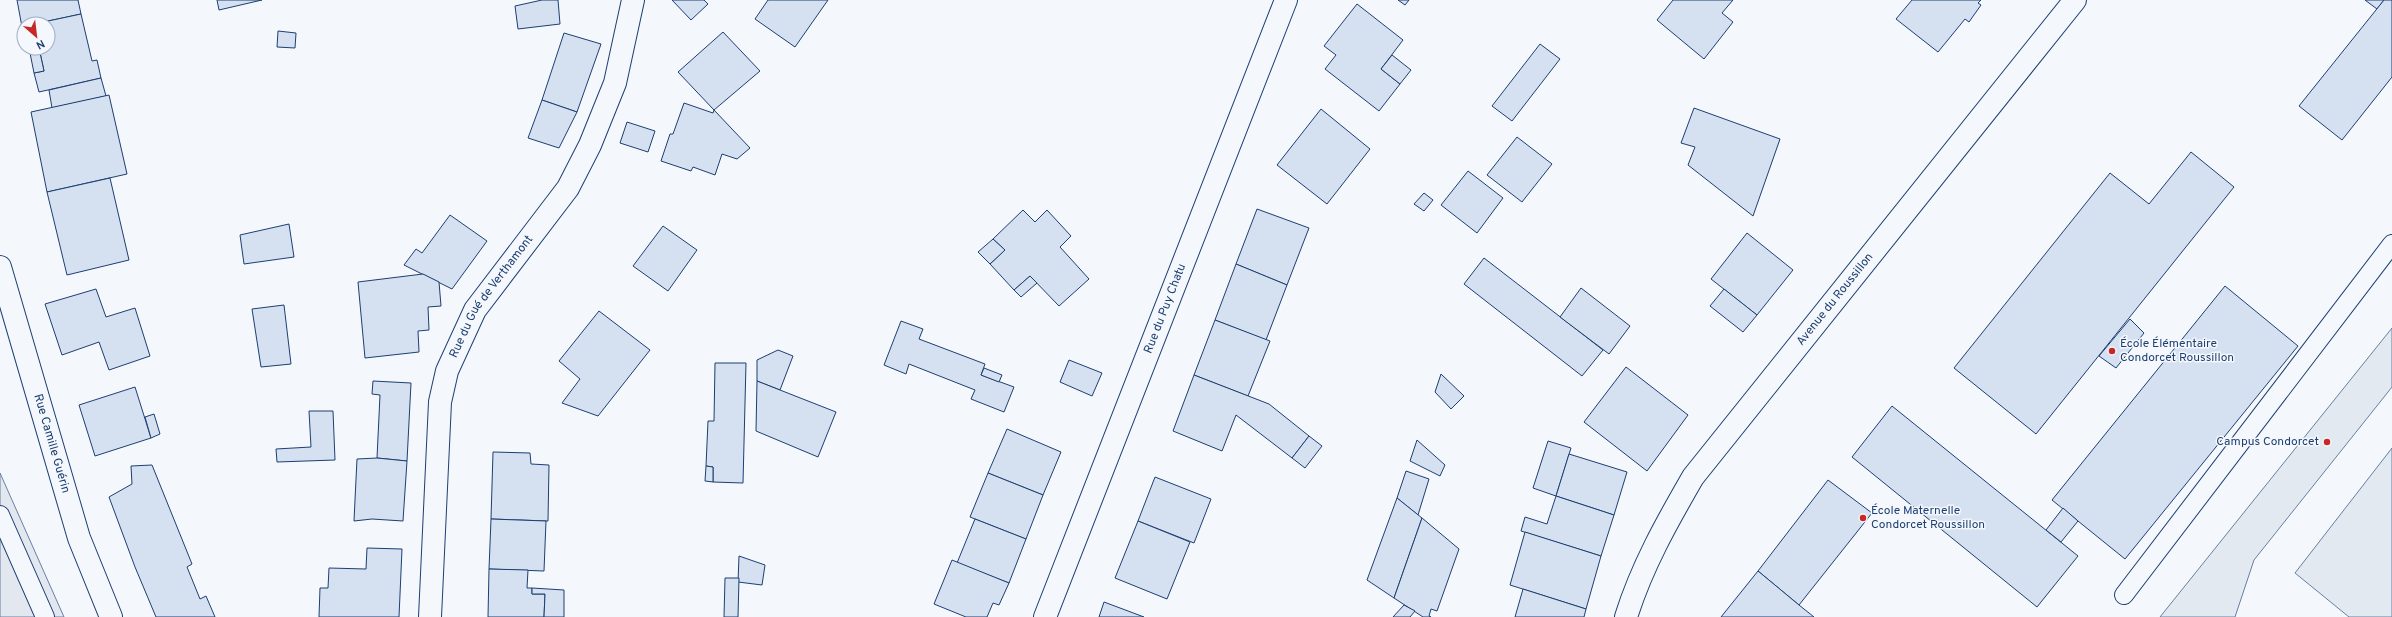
<svg xmlns="http://www.w3.org/2000/svg" width="2392" height="617" font-family="Overpass,sans-serif">
	<style>
		.green { fill: #e3e9f0; stroke: #687fa3 }
		.parking { fill: #e3e8f0; stroke: #687fa3 }
		.building { fill: #d5e0f0; stroke: #1d3f73 }
		.lines { fill: none; stroke-linecap: round; stroke-linejoin: round }
		.lane-casing { stroke: #1d3f73; stroke-width: 20 }
		.street-casing { stroke: #1d3f73; stroke-width: 24 }
		.secondary-casing { stroke: #1d3f73; stroke-width: 24 }
		.lane { stroke: #f4f7fb; stroke-width: 18 }
		.street { stroke: #f4f7fb; stroke-width: 22 }
		.secondary { stroke: #f4f7fb; stroke-width: 22 }
		.poi-dot { fill: #c62828; stroke: #f4f7fb; stroke-width: 1.5 }
		.labels { text-anchor: middle; dominant-baseline: central; stroke-width: 3; stroke-linejoin: round; paint-order: stroke }
		.street-label { font-size: 12px; fill: #1d3f73; stroke: #f4f7fb }
		.poi-label { font-size: 12px; fill: #1d3f73; stroke: #f4f7fb; text-anchor: start }
	</style>
	<rect width="100%" height="100%" fill="#f4f7fb"/>
	<g class="green">
		<polygon points="2392,328 2392,387 2254,560 2235,617 2160,617"/>
		<polygon points="2392,448 2392,617 2349,617 2295,573"/>
	</g>
	<polygon class="parking" points="0,473 64,617 0,617"/>
	<g class="building">
		<polygon points="17,0 78,0 81,14 34,24 24,24 22,27"/>
		<polygon points="217,0 262,0 219,10"/>
		<polygon points="542,0 558,0 560,24 518,29 515,6"/>
		<polygon points="672,0 704,0 708,4 691,20"/>
		<polygon points="768,0 828,0 795,47 755,19"/>
		<polygon points="1398,0 1409,0 1405,5"/>
		<polygon points="1673,0 1733,0 1722,13 1733,22 1704,59 1657,20"/>
		<polygon points="1912,0 1981,0 1978,3 1981,5 1969,22 1965,19 1938,52 1896,19"/>
		<polygon points="2365,0 2384,0 2377,9"/>
		<polygon points="2384,0 2392,0 2392,77 2342,140 2299,106"/>
		<polygon points="1357,4 1403,40 1381,69 1400,84 1379,111 1325,69 1336,55 1324,46"/>
		<polygon points="81,14 92,61 97,60 101,78 39,92 34,73 44,71 39,48 48,48 48,24 34,24"/>
		<polygon points="278,31 296,33 295,48 277,47"/>
		<polygon points="723,32 760,71 714,110 678,72"/>
		<polygon points="564,33 601,44 577,112 542,100"/>
		<polygon points="1540,44 1560,59 1512,121 1492,106"/>
		<polygon points="29,48 39,48 44,71 34,73"/>
		<polygon points="1392,55 1411,70 1400,84 1381,69"/>
		<polygon points="101,78 106,96 52,108 49,90"/>
		<polygon points="109,95 127,174 47,192 31,112"/>
		<polygon points="542,100 577,112 559,148 528,138"/>
		<polygon points="684,103 713,113 714,110 750,148 737,159 722,154 715,175 693,167 691,171 661,161 670,134 673,134"/>
		<polygon points="1694,108 1780,139 1753,216 1688,165 1695,147 1681,143"/>
		<polygon points="1321,109 1370,149 1327,204 1277,165"/>
		<polygon points="627,122 655,131 648,152 620,143"/>
		<polygon points="1517,137 1552,164 1522,202 1487,175"/>
		<polygon points="2191,152 2234,187 2036,434 1954,368 2110,173 2149,204"/>
		<polygon points="1468,171 1503,198 1477,233 1441,205"/>
		<polygon points="110,178 129,260 67,275 47,192"/>
		<polygon points="1424,193 1433,200 1424,211 1414,204"/>
		<polygon points="1257,209 1309,228 1287,285 1236,264"/>
		<polygon points="1023,210 1035,222 1047,210 1071,236 1060,247 1089,279 1059,306 1030,276 1014,290 990,264 1005,250 993,239"/>
		<polygon points="450,215 487,241 452,289 404,265 416,249 422,253"/>
		<polygon points="289,224 294,257 244,264 240,235"/>
		<polygon points="663,226 697,250 668,291 633,266"/>
		<polygon points="1747,233 1793,270 1757,315 1711,279"/>
		<polygon points="993,239 1005,250 990,264 978,252"/>
		<polygon points="1484,258 1603,350 1582,376 1464,284"/>
		<polygon points="1236,264 1287,285 1266,340 1215,320"/>
		<polygon points="423,274 439,282 441,306 428,307 429,330 418,331 419,352 365,358 358,282"/>
		<polygon points="1030,276 1037,283 1021,297 1014,290"/>
		<polygon points="2225,286 2298,346 2125,559 2052,500"/>
		<polygon points="1581,288 1630,326 1609,354 1560,317"/>
		<polygon points="96,289 106,317 135,308 150,356 109,370 99,342 62,355 45,304"/>
		<polygon points="1724,289 1757,315 1743,332 1710,306"/>
		<polygon points="284,305 291,364 261,367 252,309"/>
		<polygon points="599,311 650,350 598,416 562,403 580,379 559,361"/>
		<polygon points="2130,319 2144,333 2116,368 2099,356"/>
		<polygon points="1215,320 1270,341 1248,396 1194,375"/>
		<polygon points="901,321 923,329 919,339 985,364 981,375 1014,387 1004,412 971,399 975,390 909,364 906,374 884,365"/>
		<polygon points="778,350 793,356 780,390 757,381 757,360"/>
		<polygon points="1069,360 1102,373 1092,396 1060,382"/>
		<polygon points="715,363 746,363 743,483 713,482 713,467 706,466 708,421 714,421"/>
		<polygon points="1626,367 1688,415 1647,471 1584,422"/>
		<polygon points="984,368 1002,375 999,382 981,375"/>
		<polygon points="1441,374 1464,396 1451,409 1435,392"/>
		<polygon points="1194,375 1269,404 1309,436 1292,458 1236,415 1222,451 1173,431"/>
		<polygon points="373,381 411,383 407,461 377,458 380,395 372,394"/>
		<polygon points="757,381 836,412 818,457 756,431"/>
		<polygon points="135,387 151,438 95,456 79,405"/>
		<polygon points="1892,406 2078,556 2037,607 1852,457"/>
		<polygon points="309,411 333,411 335,460 277,462 276,449 311,447"/>
		<polygon points="154,414 160,434 151,438 145,417"/>
		<polygon points="1007,429 1061,452 1043,495 988,473"/>
		<polygon points="1309,436 1322,446 1305,468 1292,458"/>
		<polygon points="1417,440 1445,465 1440,476 1410,461"/>
		<polygon points="1548,441 1571,448 1556,496 1533,488"/>
		<polygon points="493,452 530,453 531,464 549,465 548,521 491,519"/>
		<polygon points="1569,454 1627,472 1614,515 1556,496"/>
		<polygon points="377,458 407,461 403,521 372,519 354,521 357,459"/>
		<polygon points="152,465 192,564 187,567 200,599 206,596 215,617 156,617 135,567 109,497 132,484 131,466"/>
		<polygon points="706,466 713,467 713,482 705,481"/>
		<polygon points="1406,471 1429,479 1418,515 1397,498"/>
		<polygon points="988,473 1043,495 1026,539 970,517"/>
		<polygon points="1155,477 1211,499 1194,543 1138,521"/>
		<polygon points="1828,480 1872,513 1799,605 1758,571"/>
		<polygon points="1556,496 1614,515 1601,556 1521,531 1525,517 1547,524"/>
		<polygon points="1397,498 1422,518 1394,598 1367,580"/>
		<polygon points="2063,508 2078,521 2061,542 2046,530"/>
		<polygon points="1422,518 1459,549 1437,611 1431,609 1429,616 1431,617 1423,617 1394,598"/>
		<polygon points="491,519 546,521 544,571 489,569"/>
		<polygon points="975,519 1026,539 1009,583 957,563"/>
		<polygon points="1138,521 1190,542 1167,599 1115,578"/>
		<polygon points="1525,532 1601,556 1586,609 1510,585"/>
		<polygon points="367,548 402,549 399,617 319,617 320,588 328,588 329,568 366,569"/>
		<polygon points="739,556 765,565 762,585 738,582"/>
		<polygon points="952,560 1009,583 999,605 993,603 987,617 966,617 934,604"/>
		<polygon points="489,569 528,570 527,588 532,588 532,594 545,594 544,617 488,617"/>
		<polygon points="1758,571 1799,605 1814,617 1721,617"/>
		<polygon points="725,578 739,578 738,617 724,617"/>
		<polygon points="532,588 564,590 564,617 544,617 545,594 532,594"/>
		<polygon points="1523,589 1586,609 1584,617 1515,617"/>
		<polygon points="1104,602 1144,617 1099,617"/>
		<polygon points="1404,605 1415,611 1410,617 1393,617"/>
	</g>
	<g class="lines">
		<defs>
			<g id="lane">
				<polyline points="0,515 45,617"/>
				<polyline points="2124,595 2392,244"/>
			</g>
			<g id="street">
				<path id="s1" d="M 430,617 L 440,402 L 447,371 L 475,310 L 568,188 L 590,145 L 615,83 L 633,0"/>
				<path id="s2" d="M 1045,617 L 1286,0"/>
			</g>
			<g id="secondary">
				<path id="s3" d="M 0,267 L 79,538 L 111,617"/>
				<path id="s4" d="M 1626,617 C 1642,566 1667,522 1693,477 L 2075,0"/>
			</g>
		</defs>
		<use href="#lane" class="lane-casing"/>
		<use href="#street" class="street-casing"/>
		<use href="#secondary" class="secondary-casing"/>
		<use href="#lane" class="lane"/>
		<use href="#street" class="street"/>
		<use href="#secondary" class="secondary"/>
	</g>
	<g class="poi-dot">
		<circle cx="2112" cy="351" r="4"/>
		<circle cx="2327" cy="442" r="4"/>
		<circle cx="1863" cy="518" r="4"/>
	</g>
	<g class="labels">
		<g class="street-label">
			<text stroke="none"><textPath href="#s1" startOffset="334">Rue du Gué de Verthamont</textPath></text>
			<text stroke="none"><textPath href="#s4" startOffset="383">Avenue du Roussillon</textPath></text>
			<text stroke="none"><textPath href="#s2" startOffset="331">Rue du Puy Chatu</textPath></text>
			<text stroke="none"><textPath href="#s3" startOffset="184">Rue Camille Guérin</textPath></text>
		</g>
		<g class="poi-label">
			<text x="2120" y="344">École Élémentaire<tspan x="2120" dy="14">Condorcet Roussillon</tspan></text>
			<text x="2319" y="442" text-anchor="end">Campus Condorcet</text>
			<text x="1871" y="511">École Maternelle<tspan x="1871" dy="14">Condorcet Roussillon</tspan></text>
		</g>
	</g>
	<g transform="translate(36 36) rotate(152)"><circle r="19" fill="#f4f7fb" stroke="#9eadc5"/>
	<path d="M0-3L7 15L0 10L-7 15Z" fill="#c62828"/>
	<text y="-6" font-size="11" font-weight="bold" text-anchor="middle" fill="#1d3f73">N</text>
	</g>
</svg>
